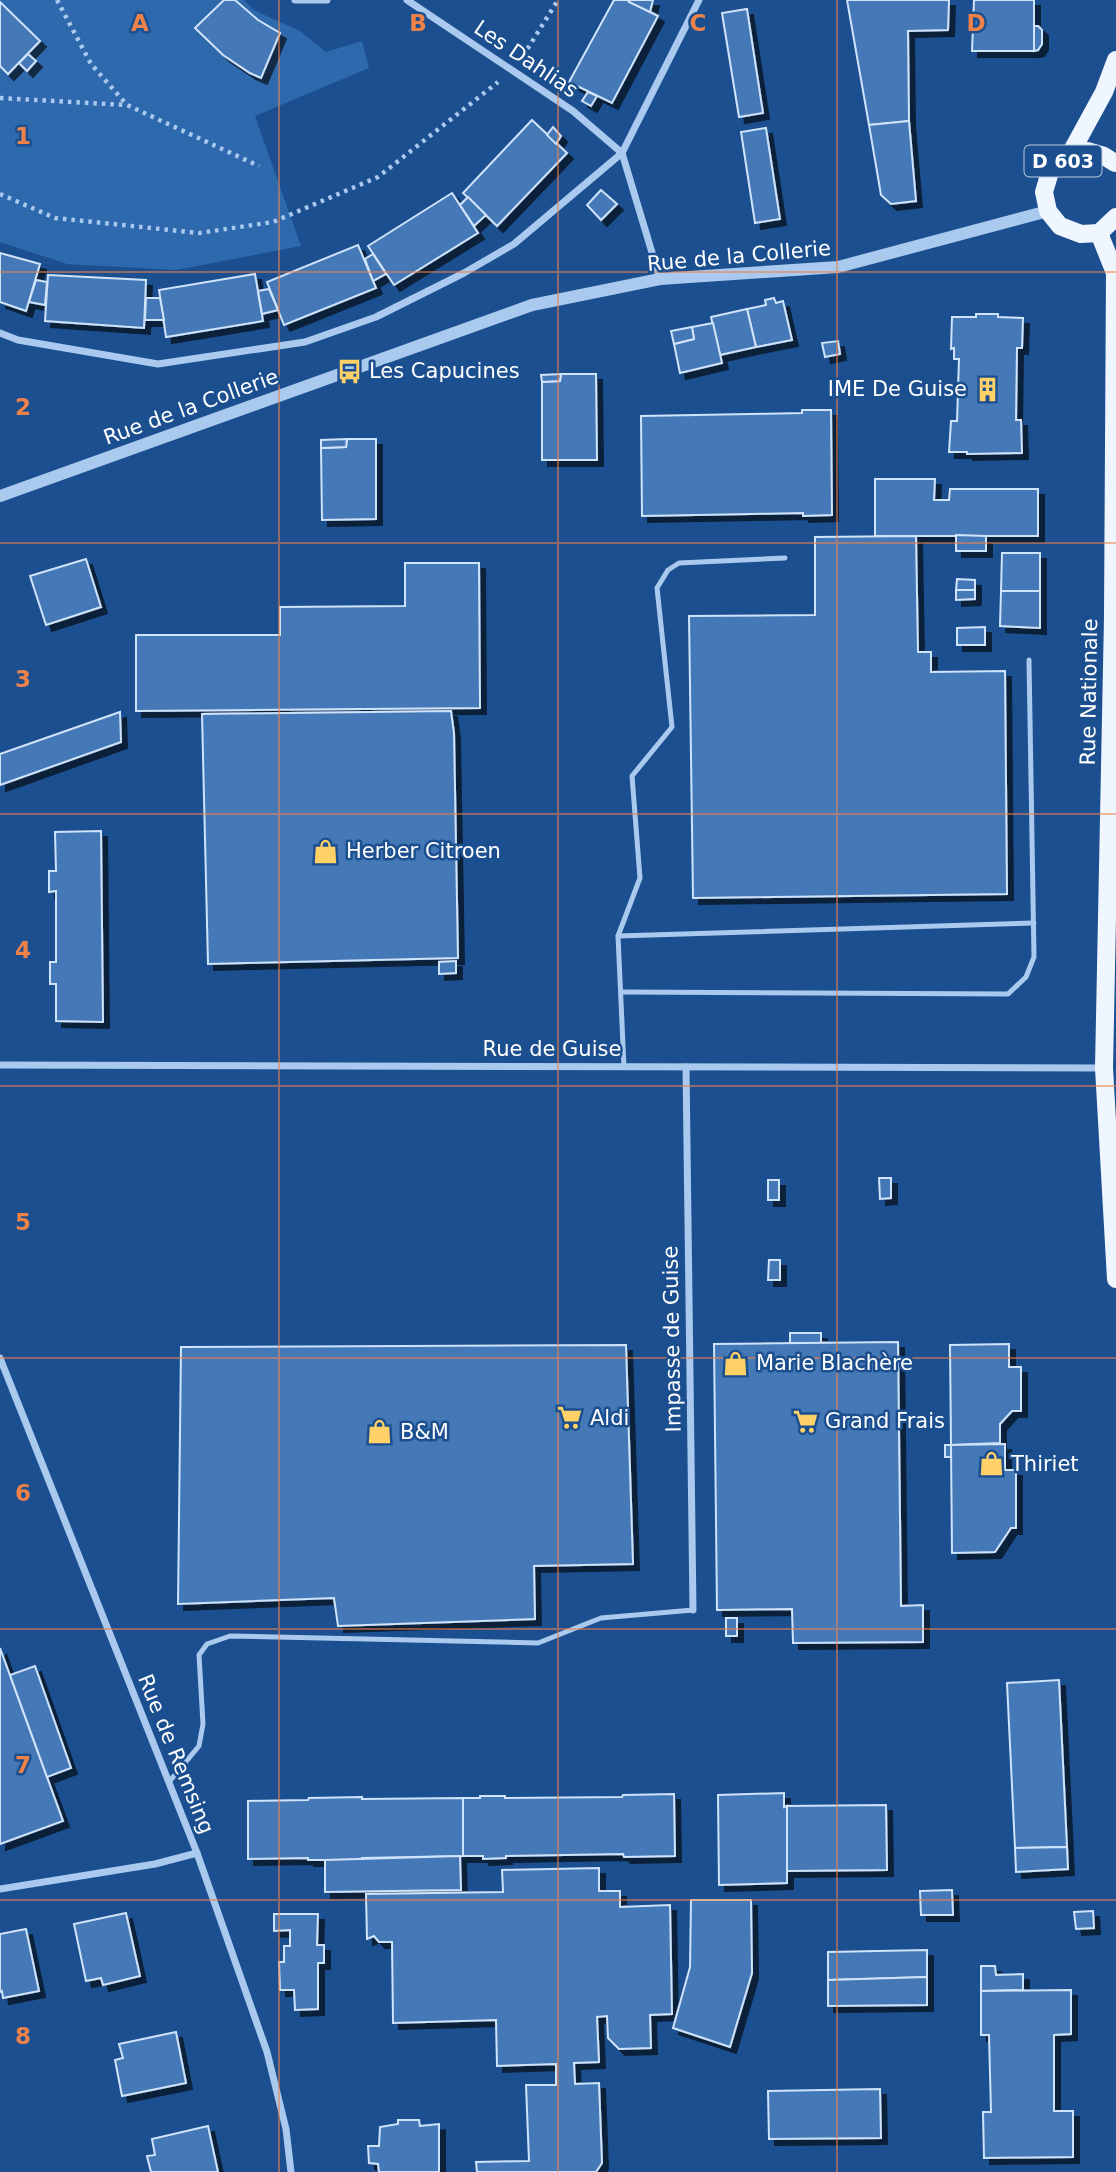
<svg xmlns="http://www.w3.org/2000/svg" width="1116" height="2172" font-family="'DejaVu Sans',sans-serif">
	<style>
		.green { fill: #2e69ad }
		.building { fill: #4478b7; stroke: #cfe3fa; stroke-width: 2; filter: url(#shadow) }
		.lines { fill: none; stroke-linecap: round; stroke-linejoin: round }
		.path { stroke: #a9c9ee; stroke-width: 4.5; stroke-dasharray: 3.5 5; stroke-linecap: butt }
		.service { stroke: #a9c9ee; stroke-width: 5 }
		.minor { stroke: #a9c9ee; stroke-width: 7 }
		.tertiary { stroke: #a9c9ee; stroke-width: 12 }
		.primary { stroke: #f0f6ff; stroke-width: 18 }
		.grid { fill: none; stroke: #ee8249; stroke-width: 2; stroke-opacity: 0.55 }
		.labels { text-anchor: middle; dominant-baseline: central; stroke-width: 5; stroke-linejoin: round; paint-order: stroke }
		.shield { fill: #1b4f8f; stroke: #bbcadd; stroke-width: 2 }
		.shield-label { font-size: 19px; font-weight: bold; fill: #fff }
		.street-label { font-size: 21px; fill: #fff; stroke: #1b4f8f }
		.poi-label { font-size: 21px; fill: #fff; stroke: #1b4f8f; text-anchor: start }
		.grid-label { font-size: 23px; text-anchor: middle; font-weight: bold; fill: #ee8249; stroke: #1b4f8f; stroke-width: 5; stroke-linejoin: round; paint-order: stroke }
	</style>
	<defs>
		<filter id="shadow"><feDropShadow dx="6" dy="6" stdDeviation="0" flood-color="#0009"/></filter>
	</defs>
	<rect width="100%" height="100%" fill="#1b4f8f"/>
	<polygon class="green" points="0,0 244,0 254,10 300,31 326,52 362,41 369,68 255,116 301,246 176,270 67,264 0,242"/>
	<g class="building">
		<polygon points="224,0 235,0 258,20 280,33 261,78 250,73 223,55 195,28"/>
		<polygon points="614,0 627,0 658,16 612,103 569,82"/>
		<polygon points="630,0 653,0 650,12 629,2"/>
		<polygon points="847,0 949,0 948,30 908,31 909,121 869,125"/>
		<polygon points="974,0 1034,0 1034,51 972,51"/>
		<polygon points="0,2 40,41 8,74 0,66"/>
		<polygon points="747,9 763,113 739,117 722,13"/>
		<polygon points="1034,26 1038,26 1042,30 1042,44 1038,50 1034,51"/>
		<polygon points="28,54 36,61 27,71 19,63"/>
		<polygon points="588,92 597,96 591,106 582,101"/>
		<polygon points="532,120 567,153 497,226 463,193"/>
		<polygon points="909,121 916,201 891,204 881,195 869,125"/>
		<polygon points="553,127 561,136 556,144 547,135"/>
		<polygon points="766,128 780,219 755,223 741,132"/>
		<polygon points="601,190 617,204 601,220 587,205"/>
		<polygon points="452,193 478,233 394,285 368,246"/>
		<polygon points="468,197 486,215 474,226 460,205"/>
		<polygon points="358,245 376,288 284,325 267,282"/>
		<polygon points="0,253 40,264 26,311 0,302"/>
		<polygon points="373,254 386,274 373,281 365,259"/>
		<polygon points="255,274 263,321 166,337 159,290"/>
		<polygon points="48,275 146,280 144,328 45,321"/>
		<polygon points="36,280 47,282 45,305 29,302"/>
		<polygon points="269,289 278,310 262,314 258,291"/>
		<polygon points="146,298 160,298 164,320 145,320"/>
		<polygon points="774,298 776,303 783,301 792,340 756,347 747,309 766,305 765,300"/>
		<polygon points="747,309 756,347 720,355 711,317"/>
		<polygon points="976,314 998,314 998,317 1023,318 1022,348 1017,348 1016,420 1021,420 1022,453 967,454 967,452 949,452 951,421 957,421 959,359 954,359 954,348 951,349 952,317 976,317"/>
		<polygon points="713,323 722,363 680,373 674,344 694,339 692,327"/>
		<polygon points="692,327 694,339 674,344 671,331"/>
		<polygon points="838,341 840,354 825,357 822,343"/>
		<polygon points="561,374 596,374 597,460 542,460 542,382 560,381"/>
		<polygon points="561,374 560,381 542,382 541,375"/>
		<polygon points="802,410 831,410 832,515 803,516 803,513 642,516 641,416 802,413"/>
		<polygon points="347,439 376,439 376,519 322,520 321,448 346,447"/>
		<polygon points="347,439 346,447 321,448 321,440"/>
		<polygon points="875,479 935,479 934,500 949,500 950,489 1038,489 1038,536 875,536"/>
		<polygon points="956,535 986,536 986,551 956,551"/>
		<polygon points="916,536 918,652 931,652 931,672 1005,671 1007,894 693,898 689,616 815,615 815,537"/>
		<polygon points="1002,553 1040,553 1040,591 1001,591"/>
		<polygon points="86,559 101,607 46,625 30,576"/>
		<polygon points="405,563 479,563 480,708 136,711 136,635 280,635 280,607 405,606"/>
		<polygon points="957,579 975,580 975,590 956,590"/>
		<polygon points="956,590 975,590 975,599 956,600"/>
		<polygon points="1001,591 1040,591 1040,628 1000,626"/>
		<polygon points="985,627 985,645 957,645 957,628"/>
		<polygon points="451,711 454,733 458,958 208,964 202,714"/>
		<polygon points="120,712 121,742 0,785 0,754"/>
		<polygon points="101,831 103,1022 56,1021 56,984 50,984 50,962 56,962 56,891 49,892 49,871 56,871 55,832"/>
		<polygon points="456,961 456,973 439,974 439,962"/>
		<polygon points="879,1178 891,1178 891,1198 880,1199"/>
		<rect x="768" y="1180" width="11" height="20"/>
		<polygon points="769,1260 780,1260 780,1280 768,1280"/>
		<rect x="790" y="1333" width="31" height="10"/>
		<polygon points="898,1342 901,1606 923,1605 923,1642 793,1643 792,1609 717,1610 714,1344"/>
		<polygon points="1009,1344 1009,1367 1021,1367 1021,1411 1012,1411 1000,1424 1000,1443 951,1445 950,1345"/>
		<polygon points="626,1345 633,1564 534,1566 535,1619 338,1626 334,1598 178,1604 181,1347"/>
		<polygon points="1005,1444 1005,1470 1016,1470 1016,1528 1011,1528 995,1552 952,1553 951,1445"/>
		<rect x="945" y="1445" width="6" height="12"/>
		<rect x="726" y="1618" width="11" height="18"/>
		<polygon points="0,1648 63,1821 0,1844"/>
		<polygon points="35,1666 71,1768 47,1777 10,1675"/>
		<polygon points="1059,1680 1067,1847 1015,1848 1007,1683"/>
		<polygon points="784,1793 784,1807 787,1806 787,1883 719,1885 718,1795"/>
		<polygon points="674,1794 675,1856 624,1857 623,1854 506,1856 506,1858 483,1859 483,1856 463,1856 463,1798 480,1798 480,1796 505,1796 505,1798 622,1797 623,1795"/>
		<polygon points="362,1797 362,1799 463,1798 463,1856 362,1858 362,1860 308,1860 308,1858 248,1859 248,1801 308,1800 309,1798"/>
		<polygon points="886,1805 887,1870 787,1871 787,1806"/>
		<polygon points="1067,1847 1068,1869 1016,1872 1015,1848"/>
		<polygon points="460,1856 461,1890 325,1892 325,1860"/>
		<polygon points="599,1868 599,1891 620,1891 620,1907 670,1905 672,2014 650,2015 651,2048 619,2049 608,2038 607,2016 597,2017 599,2062 574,2063 575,2084 599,2083 602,2163 596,2172 477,2172 476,2162 529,2161 526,2085 556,2085 556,2064 497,2066 496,2020 393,2023 392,1942 379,1942 374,1936 367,1939 366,1894 503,1892 502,1870"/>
		<polygon points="952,1890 953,1915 921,1915 920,1891"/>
		<polygon points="691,1900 751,1900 752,1973 730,2047 673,2028 690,1967"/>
		<polygon points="1093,1911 1094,1928 1076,1929 1074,1912"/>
		<polygon points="126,1913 140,1976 103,1985 101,1978 86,1981 74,1924"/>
		<polygon points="274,1914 318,1914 317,1945 324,1945 324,1963 318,1963 318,2009 295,2010 294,1990 280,1990 279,1962 284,1962 284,1946 290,1946 290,1930 274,1931"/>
		<polygon points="26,1929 39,1991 3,1998 2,1991 0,1992 0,1934"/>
		<polygon points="927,1950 927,1977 828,1980 828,1952"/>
		<polygon points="981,1966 995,1966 996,1975 1023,1974 1023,1990 981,1991"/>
		<polygon points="927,1977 927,2005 828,2006 828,1980"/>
		<polygon points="1071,1990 1071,2034 1054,2035 1054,2111 1073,2111 1073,2157 984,2158 983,2112 991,2112 989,2035 981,2035 981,1991"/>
		<polygon points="176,2032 186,2083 122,2096 115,2060 123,2058 119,2044"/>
		<polygon points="880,2089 881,2138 769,2139 768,2091"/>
		<polygon points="398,2120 419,2120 420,2126 439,2124 439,2172 379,2172 378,2164 369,2163 368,2146 379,2146 380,2127 398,2124"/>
		<polygon points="208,2126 218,2172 151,2172 147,2156 155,2155 152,2139"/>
	</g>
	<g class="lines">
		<g class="path">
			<polyline points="57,0 91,64 127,105 259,166"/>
			<polyline points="523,56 558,0"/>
			<polyline points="0,98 126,105"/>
			<polyline points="0,194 55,218 199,233 273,222 378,177 498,82"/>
		</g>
		<g class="service">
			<polyline points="618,936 1034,923"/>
			<polyline points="621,992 1008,994 1026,977 1034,957 1029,660"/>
			<polyline points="624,1067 618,936 640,878 632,776 672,727 657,588 668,570 679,563 785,558"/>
			<polyline points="169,1782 199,1746 203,1724 199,1655 207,1644 230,1636 538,1643 601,1618 693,1610"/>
		</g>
		<g class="minor">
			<polyline points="295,0 327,0"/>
			<polyline points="407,0 573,111 622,153 660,279"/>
			<polyline points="0,333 18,340 158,364 305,342 376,317 464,273 514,244 622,153 699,0"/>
			<polyline points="0,1065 1104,1068"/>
			<polyline points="686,1067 693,1610"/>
			<polyline points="0,1358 197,1853 267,2052 286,2129 291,2172"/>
			<polyline points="0,1889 155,1864 197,1853"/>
		</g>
		<polyline class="tertiary" points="0,496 532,305 660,279 838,267 1048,211"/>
		<g class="primary">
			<polyline points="1069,156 1104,92 1116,60"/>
			<polyline points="1099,233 1115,273 1113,617 1104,1068 1116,1279"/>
			<polyline points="1099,233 1081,234 1060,226 1048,211 1044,192 1050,172 1069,156 1087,151 1104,156 1115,163"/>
			<polyline points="1099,233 1116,217"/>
		</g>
	</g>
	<path class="grid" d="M 279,0 L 279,2172M 558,0 L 558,2172M 837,0 L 837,2172M 0,272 L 1116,272M 0,543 L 1116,543M 0,814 L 1116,814M 0,1086 L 1116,1086M 0,1358 L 1116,1358M 0,1629 L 1116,1629M 0,1900 L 1116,1900"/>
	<defs>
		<symbol id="bus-bare" viewBox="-9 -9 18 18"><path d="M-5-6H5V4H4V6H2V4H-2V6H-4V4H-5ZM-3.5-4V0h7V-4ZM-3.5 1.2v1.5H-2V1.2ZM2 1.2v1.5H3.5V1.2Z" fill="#ffd166" stroke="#1b4f8f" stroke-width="2.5" paint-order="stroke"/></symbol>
		<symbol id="building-bare" viewBox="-9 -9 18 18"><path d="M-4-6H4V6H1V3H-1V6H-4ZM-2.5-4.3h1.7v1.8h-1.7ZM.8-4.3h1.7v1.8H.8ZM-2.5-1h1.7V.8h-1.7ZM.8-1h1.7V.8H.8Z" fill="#ffd166" stroke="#1b4f8f" stroke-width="2.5" paint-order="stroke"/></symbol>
		<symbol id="shop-bare" viewBox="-9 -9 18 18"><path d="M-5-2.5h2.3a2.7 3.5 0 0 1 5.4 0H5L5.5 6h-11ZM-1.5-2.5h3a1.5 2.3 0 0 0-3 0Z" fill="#ffd166" stroke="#1b4f8f" stroke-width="2.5" paint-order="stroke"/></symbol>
		<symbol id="supermarket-bare" viewBox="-9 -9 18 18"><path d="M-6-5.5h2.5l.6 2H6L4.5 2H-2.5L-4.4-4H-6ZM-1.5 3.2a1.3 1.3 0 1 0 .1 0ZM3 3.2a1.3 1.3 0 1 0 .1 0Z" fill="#ffd166" stroke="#1b4f8f" stroke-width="2.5" paint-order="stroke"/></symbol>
	</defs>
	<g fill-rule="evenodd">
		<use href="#bus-bare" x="332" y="354" width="35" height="35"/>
		<use href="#building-bare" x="970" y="372" width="35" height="35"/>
		<use href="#shop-bare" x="308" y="834" width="35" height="35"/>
		<use href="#shop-bare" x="718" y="1346" width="35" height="35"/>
		<use href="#supermarket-bare" x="552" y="1400" width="35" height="35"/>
		<use href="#supermarket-bare" x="788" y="1404" width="35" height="35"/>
		<use href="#shop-bare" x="362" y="1414" width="35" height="35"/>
		<use href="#shop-bare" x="974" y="1446" width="35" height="35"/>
	</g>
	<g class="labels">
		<rect class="shield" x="1024.5" y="145.5" width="77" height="31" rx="5"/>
		<g class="shield-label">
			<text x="1063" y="161">D 603</text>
		</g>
		<g class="street-label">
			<text transform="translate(526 59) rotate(34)">Les Dahlias</text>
			<text transform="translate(739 256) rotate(-5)">Rue de la Collerie</text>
			<text transform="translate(191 407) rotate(-20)">Rue de la Collerie</text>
			<text transform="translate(1089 692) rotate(-89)">Rue Nationale</text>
			<text x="552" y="1049">Rue de Guise</text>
			<text transform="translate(672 1339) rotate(-91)">Impasse de Guise</text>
			<text transform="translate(176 1754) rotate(68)">Rue de Remsing</text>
		</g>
		<g class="poi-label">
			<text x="369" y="371">Les Capucines</text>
			<text x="967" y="389" text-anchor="end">IME De Guise</text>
			<text x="346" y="851">Herber Citroen</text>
			<text x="756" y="1363">Marie Blachère</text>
			<text x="590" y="1418">Aldi</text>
			<text x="825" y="1421">Grand Frais</text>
			<text x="400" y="1432">B&amp;M</text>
			<text x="1011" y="1464">Thiriet</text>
		</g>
	</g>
	<g class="grid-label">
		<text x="140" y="31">A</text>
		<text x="418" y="31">B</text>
		<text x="698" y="31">C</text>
		<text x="976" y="31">D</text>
		<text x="23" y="144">1</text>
		<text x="23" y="415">2</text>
		<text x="23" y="687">3</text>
		<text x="23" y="958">4</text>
		<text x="23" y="1230">5</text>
		<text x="23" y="1501">6</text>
		<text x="23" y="1773">7</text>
		<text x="23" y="2044">8</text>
	</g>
</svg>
